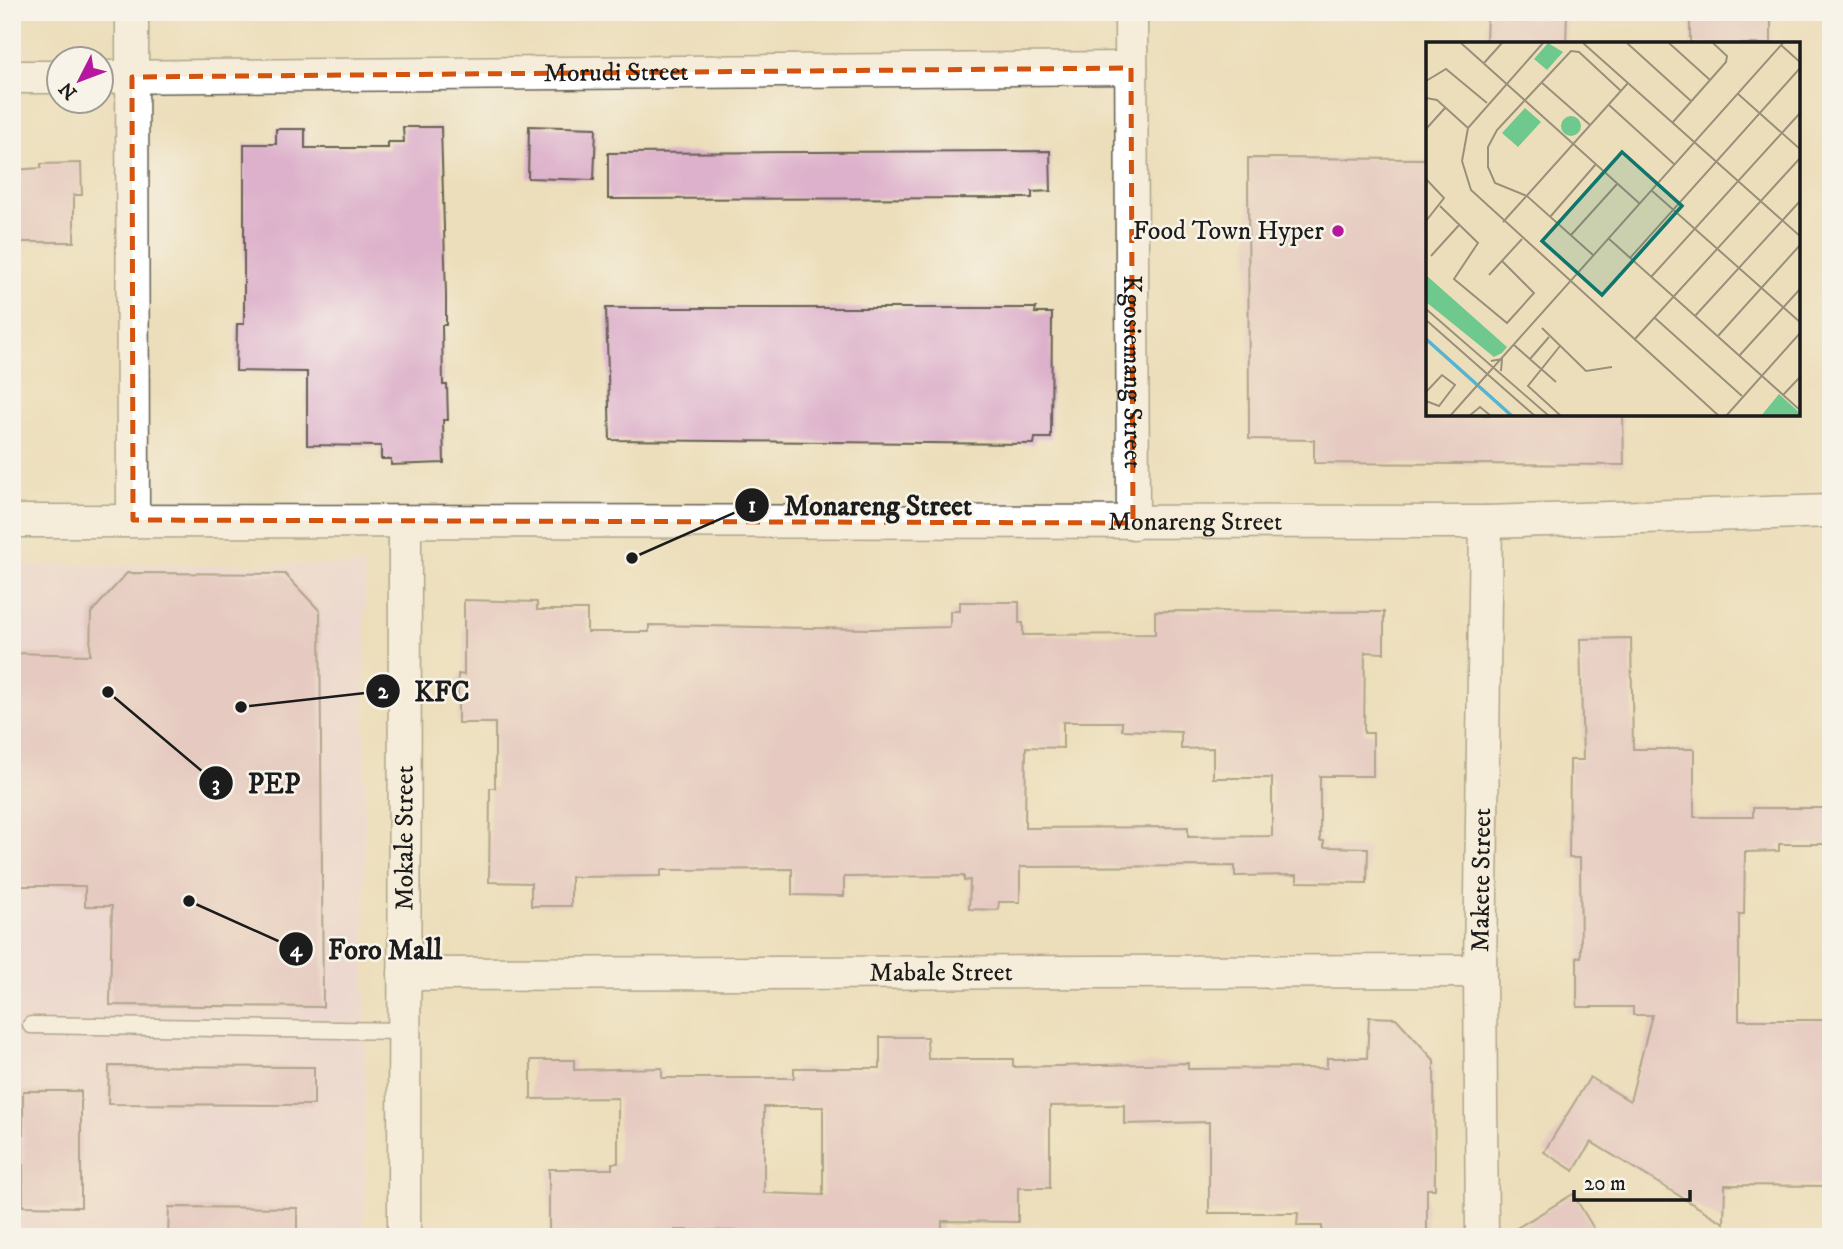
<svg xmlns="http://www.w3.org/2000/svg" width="1843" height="1249" font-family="'IM FELL DW Pica',serif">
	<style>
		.built { fill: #edd1e9 }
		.building { fill: #ddb1cb; fill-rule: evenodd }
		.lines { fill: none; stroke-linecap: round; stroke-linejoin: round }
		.service-casing { stroke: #656053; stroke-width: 19 }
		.minor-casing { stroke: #656053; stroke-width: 35 }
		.service { stroke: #fff; stroke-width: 16 }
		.minor { stroke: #fff; stroke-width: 32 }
		.marked { fill: none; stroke: #d4530e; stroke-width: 5; stroke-dasharray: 14 9; stroke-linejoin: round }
		.poi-dot { fill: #b5179e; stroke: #f7f3e8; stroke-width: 2.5 }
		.labels { text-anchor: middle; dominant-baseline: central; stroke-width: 5; stroke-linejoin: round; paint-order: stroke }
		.street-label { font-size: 26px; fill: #1c1c1c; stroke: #f7f3e8 }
		.poi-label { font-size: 26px; fill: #1c1c1c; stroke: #f7f3e8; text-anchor: end }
		.inset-river { fill: none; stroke: #54b4d3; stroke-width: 3.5 }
		.inset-road { fill: none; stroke: #99907b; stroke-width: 2 }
		.view { fill: #0f766e; fill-opacity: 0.15; stroke: #0f766e; stroke-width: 3.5 }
		.inset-edge { fill: none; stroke: #1c1c1c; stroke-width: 3.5 }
		.leader { fill: none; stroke: #1c1c1c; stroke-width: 2.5 }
		.callout-dot { fill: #1c1c1c; stroke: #f7f3e8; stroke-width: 2.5 }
		.mark-label { font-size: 21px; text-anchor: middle; font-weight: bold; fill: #fff }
		.callout-label { font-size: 28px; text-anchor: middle; font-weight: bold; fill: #1c1c1c; stroke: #f7f3e8; stroke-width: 5; stroke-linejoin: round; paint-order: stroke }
	</style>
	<rect width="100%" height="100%" fill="#f7f3e8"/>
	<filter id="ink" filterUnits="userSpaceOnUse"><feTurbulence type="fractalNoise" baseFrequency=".0143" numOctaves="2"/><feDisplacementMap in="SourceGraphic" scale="14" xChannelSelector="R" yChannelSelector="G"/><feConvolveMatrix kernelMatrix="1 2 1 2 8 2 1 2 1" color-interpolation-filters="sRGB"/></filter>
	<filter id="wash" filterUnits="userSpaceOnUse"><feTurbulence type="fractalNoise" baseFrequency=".00686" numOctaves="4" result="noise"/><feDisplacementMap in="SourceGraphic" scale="28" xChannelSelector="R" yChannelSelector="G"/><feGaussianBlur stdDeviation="1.57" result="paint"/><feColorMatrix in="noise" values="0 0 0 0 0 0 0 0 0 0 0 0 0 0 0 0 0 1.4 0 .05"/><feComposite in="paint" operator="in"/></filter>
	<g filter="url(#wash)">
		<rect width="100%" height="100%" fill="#ecdeba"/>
		<rect class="built" x="12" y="565" width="353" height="672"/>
		<g id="blocks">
			<g class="building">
				<polygon points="1487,12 1567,12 1566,44 1486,44"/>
				<rect x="1690" y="12" width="81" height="32"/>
				<polygon points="529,126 596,128 594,180 528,178"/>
				<polygon points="403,127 441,127 446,295 446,325 442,325 443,385 447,385 448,420 443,420 444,463 391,465 391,459 381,459 381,446 307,445 307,372 236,371 237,324 244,324 244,144 276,144 276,129 305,129 305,148 388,148 388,142 404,142"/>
				<polygon points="1050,151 1051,191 1032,192 1032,198 608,199 608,153"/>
				<polygon points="1248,158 1428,159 1428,415 1623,415 1624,465 1314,463 1314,440 1249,439"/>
				<polygon points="81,163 82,195 74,195 74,242 12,242 12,170 41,168 41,164"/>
				<polygon points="606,308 1036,308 1035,313 1052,313 1051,438 1035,438 1034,444 610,440"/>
				<polygon points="127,573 285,574 320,611 323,1007 110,1005 112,906 85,906 85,886 12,886 12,653 90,655 91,613"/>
				<path d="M 464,600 L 537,602 L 537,610 L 587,610 L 587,632 L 649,632 L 649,625 L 870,629 L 950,627 L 950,611 L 960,611 L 960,602 L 1019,602 L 1019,623 L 1023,623 L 1023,635 L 1155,634 L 1155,611 L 1384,612 L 1384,653 L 1365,652 L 1364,733 L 1373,733 L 1373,776 L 1320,776 L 1320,841 L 1324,841 L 1324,847 L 1368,848 L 1367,883 L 1297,882 L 1297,875 L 1235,876 L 1235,866 L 1020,867 L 1020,902 L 999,902 L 998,910 L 969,909 L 970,880 L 964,881 L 964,876 L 844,877 L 844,896 L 792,895 L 792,869 L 661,870 L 661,876 L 571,877 L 571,906 L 531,906 L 531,883 L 489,882 L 490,788 L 495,788 L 495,723 L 458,723 L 458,674 L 464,675 ZM 1063,722 L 1122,722 L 1122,730 L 1181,732 L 1181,749 L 1213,748 L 1213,778 L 1272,778 L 1272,836 L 1188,837 L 1188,827 L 1025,828 L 1026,747 L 1063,748 Z"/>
				<polygon points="1631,638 1633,749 1694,749 1694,817 1753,817 1753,808 1831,808 1831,844 1779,844 1779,851 1745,852 1744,914 1739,914 1739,1020 1831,1020 1830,1186 1725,1185 1724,1223 1591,1142 1574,1171 1544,1152 1590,1077 1630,1101 1652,1015 1633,1015 1633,1007 1577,1007 1577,957 1581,957 1580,858 1569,858 1570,760 1583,760 1580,639"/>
				<path d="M 1369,1017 L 1396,1018 L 1434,1060 L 1435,1189 L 1427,1189 L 1427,1237 L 1322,1237 L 1322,1226 L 1297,1226 L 1298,1213 L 1209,1213 L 1209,1122 L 1124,1124 L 1124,1105 L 1050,1106 L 1050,1188 L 1018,1188 L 1018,1222 L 942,1221 L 942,1236 L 741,1237 L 741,1231 L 675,1230 L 674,1237 L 549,1237 L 549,1169 L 612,1169 L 612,1163 L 618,1163 L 618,1098 L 531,1099 L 531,1060 L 574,1060 L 574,1070 L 662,1068 L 662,1078 L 794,1078 L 794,1068 L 880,1068 L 880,1037 L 927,1037 L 928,1059 L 1013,1059 L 1013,1067 L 1188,1063 L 1188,1069 L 1327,1068 L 1327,1058 L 1367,1058 ZM 764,1107 L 823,1107 L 823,1195 L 764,1193 Z"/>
				<polygon points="109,1066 314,1067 314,1105 108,1104"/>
				<polygon points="23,1091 81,1091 81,1207 23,1206"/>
				<polygon points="1573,1194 1599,1237 1502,1237"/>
				<polygon points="169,1207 297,1208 297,1237 168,1237"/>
			</g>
		</g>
	</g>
	<g filter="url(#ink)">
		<use href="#blocks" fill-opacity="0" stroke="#656053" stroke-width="2"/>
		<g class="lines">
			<defs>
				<polyline id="service" points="31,1025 403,1031"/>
				<g id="minor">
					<polyline points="132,12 133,520"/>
					<path id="s1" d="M 1131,12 L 1133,523"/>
					<polyline points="12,77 60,77"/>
					<path id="s2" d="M 102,77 L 1131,68"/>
					<path id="s3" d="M 12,521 L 1486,522 L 1831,511"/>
					<path id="s4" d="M 404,974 L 1480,971"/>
					<path id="s5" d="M 404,1237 L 405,524"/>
					<path id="s6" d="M 1482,1237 L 1480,971 L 1486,522"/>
				</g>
			</defs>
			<use href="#service" class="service-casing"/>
			<use href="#minor" class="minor-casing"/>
			<use href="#service" class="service"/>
			<use href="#minor" class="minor"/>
		</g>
	</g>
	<path d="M0 0H1843V1249H0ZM 1131,68 L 1133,523 L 133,520 L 132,77 Z" fill="#ecdeba" fill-opacity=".55" fill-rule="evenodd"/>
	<path class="marked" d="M 1131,68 L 1133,523 L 133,520 L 132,77 Z"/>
	<circle class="poi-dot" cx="1338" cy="231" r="7"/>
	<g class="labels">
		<g class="street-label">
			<text stroke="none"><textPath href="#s2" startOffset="514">Morudi Street</textPath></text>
			<text stroke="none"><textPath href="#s1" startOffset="360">Kgosiemang Street</textPath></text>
			<text stroke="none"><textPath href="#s3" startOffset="1183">Monareng Street</textPath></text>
			<text stroke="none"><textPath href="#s5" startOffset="399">Mokale Street</textPath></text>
			<text stroke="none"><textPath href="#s6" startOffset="357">Makete Street</textPath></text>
			<text stroke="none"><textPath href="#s4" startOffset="537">Mabale Street</textPath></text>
		</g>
		<g class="poi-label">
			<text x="1324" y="231">Food Town Hyper</text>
		</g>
	</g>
	<g transform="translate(1426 42)">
		<rect width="374" height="374" fill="#ecdeba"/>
		<path d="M 122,1 L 137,10 L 121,28 L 108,17 ZM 99,66 L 115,80 L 92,105 L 76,91 ZM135 84a10 10 0 1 1 20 0a10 10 0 1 1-20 0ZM 0,233 L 81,305 L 76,311 L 68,315 L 0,260 ZM 353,352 L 374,371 L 374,374 L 335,374 Z" fill="#6fc88e"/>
		<path class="inset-river" d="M 0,297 L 86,374"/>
		<path class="inset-road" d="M 35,1 L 213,161M 117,1 L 42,86 L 36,119 L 45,148 L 293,374M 157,1 L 375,195M 201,1 L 265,59M 243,1 L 284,38M 355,3 L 375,21M 58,21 L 76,1M 0,39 L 20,27 L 61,61M 115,40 L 164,83M 311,51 L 375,108M 0,56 L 11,58 L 42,86M 183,63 L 248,122M 247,80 L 300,20 L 301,14 L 287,1M 0,87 L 19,66M 0,137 L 18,156 L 0,179M 225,148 L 375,281M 14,164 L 52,201 L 28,237 L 81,281 L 108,251 L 76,219M 124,175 L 170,122M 77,180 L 202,41M 145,193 L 192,141M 182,196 L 375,369M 167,213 L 101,154 L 69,141 L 62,125 L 62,105 L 71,88 L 145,9 L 153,10 L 195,49M 5,214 L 34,182M 204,216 L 375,25M 63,233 L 96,197M 225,235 L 375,70M 0,267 L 123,374M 269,274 L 375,158M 229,276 L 316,354M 0,278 L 109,374M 116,286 L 160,329 L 186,325M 292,294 L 375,202M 208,298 L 375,115M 88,303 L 130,340M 134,304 L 102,344 L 135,374M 313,314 L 375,246M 104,317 L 123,295M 65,319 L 76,317 L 75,329M 0,350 L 16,333 L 29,343 L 13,364 L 0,359M 357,353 L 375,334M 24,374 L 357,1M 43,374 L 54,365 L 65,374M 300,374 L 375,290"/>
		<path class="view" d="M 196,110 L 256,164 L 176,253 L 116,199 Z"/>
		<rect width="374" height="374" class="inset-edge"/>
	</g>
	<path class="leader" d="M632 558L752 505M241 707L383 691M108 692L216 783M189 901L296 949"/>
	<g class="callout-dot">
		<circle cx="632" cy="558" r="7"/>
		<circle cx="241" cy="707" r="7"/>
		<circle cx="108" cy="692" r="7"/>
		<circle cx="189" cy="901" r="7"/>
		<circle cx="752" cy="505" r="18"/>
		<circle cx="383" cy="691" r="18"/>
		<circle cx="216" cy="783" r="18"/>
		<circle cx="296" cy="949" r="18"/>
	</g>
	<g class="mark-label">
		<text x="752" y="512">1</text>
		<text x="383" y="698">2</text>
		<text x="216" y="791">3</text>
		<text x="296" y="956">4</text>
	</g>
	<g class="callout-label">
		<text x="878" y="515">Monareng Street</text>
		<text x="442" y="701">KFC</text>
		<text x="274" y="793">PEP</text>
		<text x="385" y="959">Foro Mall</text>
	</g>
	<rect width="1843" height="1249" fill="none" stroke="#f7f3e8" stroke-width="42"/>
	<g transform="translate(80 80) rotate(228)"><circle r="33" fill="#f7f3e8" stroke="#9f9d96" stroke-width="2"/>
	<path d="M0-5L12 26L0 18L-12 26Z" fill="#b5179e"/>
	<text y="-10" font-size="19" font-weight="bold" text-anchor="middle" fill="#1c1c1c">N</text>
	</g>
	<path d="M1574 1190v10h116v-10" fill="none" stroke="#1c1c1c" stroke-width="3.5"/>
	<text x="1584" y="1190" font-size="21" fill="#1c1c1c" stroke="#f7f3e8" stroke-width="5" paint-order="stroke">20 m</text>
</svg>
